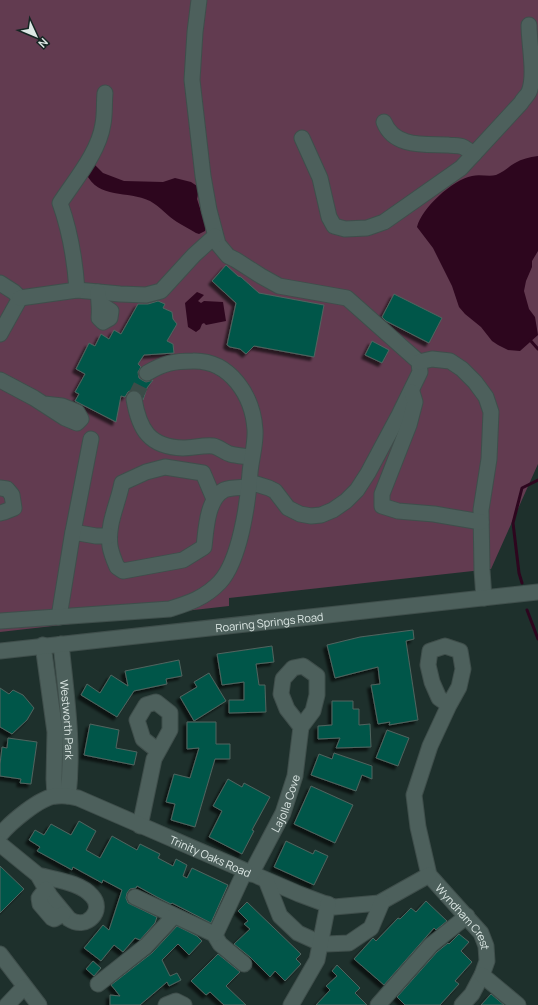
<svg xmlns="http://www.w3.org/2000/svg" width="538" height="1005" font-family="Manrope,sans-serif">
	<style>
		.green { fill: #623b50 }
		.water { fill: #2d061e }
		.lines { fill: none; stroke-linecap: round; stroke-linejoin: round }
		.stream { stroke: #2d061e; stroke-width: 3 }
		.building { fill: #05564a; stroke: #50645f; filter: url(#shadow) }
		.minor-tunnel { stroke: #3b4c48; stroke-width: 15; stroke-dasharray: 15 8; stroke-linecap: butt }
		.minor-casing { stroke: #3f4e4b; stroke-width: 17 }
		.minor { stroke: #4d605c; stroke-width: 15 }
		.labels { text-anchor: middle; dominant-baseline: central; stroke-width: 3; stroke-linejoin: round; paint-order: stroke }
		.street-label { font-size: 11px; fill: #dde8e5; stroke: #152623 }
	</style>
	<defs>
		<filter id="shadow"><feDropShadow dx="-3.5" dy="3.5" stdDeviation="1" flood-color="#0009"/></filter>
	</defs>
	<rect width="100%" height="100%" fill="#1e302c"/>
	<polygon class="green" points="0,0 538,0 538,464 491,569 229,598 229,606 0,632"/>
	<g class="water">
		<path d="M 538,156 L 538,251 L 532,261 L 532,267 L 526,281 L 524,291 L 529,309 L 535,317 L 538,335 L 520,351 L 508,350 L 498,345 L 492,341 L 481,327 L 465,314 L 459,307 L 452,286 L 433,248 L 417,227 C 422,208 452,180 472,176 C 480,174 489,177 496,175 C 504,172 508,167 515,163 C 522,159 529,157 538,156 Z"/>
		<path d="M 94,164 L 103,173 L 124,181 L 163,182 L 175,178 L 191,182 L 197,186 L 199,189 L 197,199 L 206,227 L 205,231 L 199,234 L 196,233 C 190,229 183,226 177,222 C 167,216 161,207 150,201 C 128,190 98,200 86,173 Z"/>
		<polygon points="197,292 204,295 198,301 201,303 204,301 223,302 226,321 206,325 204,323 202,324 200,329 196,332 188,327 185,303"/>
	</g>
	<g class="lines">
		<g class="stream">
			<polyline points="530,340 538,349"/>
			<polyline points="522,583 519,573 513,523 522,488 538,480"/>
			<polyline points="527,610 538,639"/>
		</g>
	</g>
	<g class="building">
		<polygon points="226,265 238,276 241,277 259,293 324,305 314,357 254,346 246,354 240,349 230,347 227,345 236,303 212,281"/>
		<polygon points="394,294 442,318 429,343 386,321 382,317"/>
		<polygon points="158,301 165,304 163,308 172,312 173,319 177,324 167,341 173,344 174,353 144,355 138,364 141,367 138,372 139,378 142,380 146,382 153,380 147,388 143,400 141,393 136,390 132,390 128,392 125,397 121,396 116,422 75,401 79,394 75,392 85,374 76,369 89,343 95,346 101,334 109,339 114,330 121,334 138,304 148,304"/>
		<polygon points="372,341 389,350 382,363 365,355"/>
		<polygon points="413,630 414,639 406,641 418,720 389,725 390,722 378,724 371,685 380,684 378,667 335,678 327,645 360,637"/>
		<polygon points="272,646 274,662 256,664 259,685 265,685 266,712 229,713 229,700 244,700 244,682 222,685 217,654"/>
		<polygon points="179,660 182,676 166,679 167,684 134,691 117,717 81,695 87,684 100,693 111,675 128,686 125,671"/>
		<polygon points="209,673 226,701 194,721 180,697 197,687 194,682"/>
		<polygon points="0,688 9,694 13,690 23,695 34,708 27,720 12,734 0,727"/>
		<polygon points="332,701 353,701 353,709 359,709 359,725 370,724 371,747 336,748 340,738 318,739 318,726 332,725"/>
		<polygon points="187,722 216,722 216,744 230,744 230,759 215,759 195,827 171,820 175,804 166,802 174,774 190,778 199,748 187,749"/>
		<polygon points="90,724 119,730 116,748 137,752 134,765 84,755"/>
		<polygon points="387,730 409,738 398,766 376,758"/>
		<polygon points="8,738 37,742 31,784 20,783 21,779 0,776 0,764 2,747 7,748"/>
		<polygon points="334,753 372,766 372,779 362,775 356,791 311,775 319,754 332,759"/>
		<polygon points="228,779 242,787 244,783 270,797 252,830 254,831 242,854 209,837 222,811 213,806"/>
		<polygon points="311,786 353,805 335,843 294,824"/>
		<polygon points="79,821 96,831 86,850 100,858 112,836 137,850 140,844 160,854 158,858 173,866 176,859 187,865 183,876 187,878 192,868 228,885 211,923 172,903 171,904 157,897 137,886 136,888 130,889 127,893 126,898 128,903 157,917 155,923 140,940 135,938 123,952 114,945 101,961 84,948 103,925 109,930 122,890 103,880 102,883 73,867 72,870 37,851 40,847 29,840 35,830 44,835 51,824 71,835"/>
		<polygon points="286,841 313,854 315,850 328,856 314,885 274,867"/>
		<polygon points="0,866 24,889 0,913"/>
		<polygon points="426,901 447,921 436,930 434,928 384,985 354,959 373,938 376,941 398,918 400,919 411,908 416,912"/>
		<polygon points="247,902 301,954 296,959 301,964 285,981 275,971 270,977 250,957 234,944 250,929 244,924 248,921 238,911"/>
		<polygon points="177,926 197,936 202,941 189,955 178,944 162,960 170,976 177,973 181,980 169,986 167,982 140,1005 110,1005 110,995 120,996 111,985 152,953"/>
		<polygon points="459,934 469,942 461,951 472,962 455,981 459,984 440,1005 405,1005 397,997 437,952 448,943 449,944"/>
		<polygon points="218,954 240,972 226,986 246,1005 224,1005 210,992 206,995 191,981"/>
		<polygon points="93,961 101,968 94,976 86,969"/>
		<polygon points="337,965 360,988 355,993 367,1005 316,1005 330,990 326,986 337,976 332,971"/>
		<polygon points="491,994 504,1005 481,1005"/>
	</g>
	<g class="lines">
		<polyline class="minor-tunnel" points="134,399 147,373"/>
		<defs>
			<g id="minor">
				<polyline points="199,0 195,32 192,80 203,176 209,210 218,244 228,256 236,260 261,276 279,286 347,298 419,362 420,372 399,415 368,473 357,490 346,501 333,510 321,515 311,516 300,514 288,508 275,491 269,488 250,482"/>
				<path d="M 384,122 C 394,148 425,144 448,145 C 453,146 459,145 463,147 C 467,149 471,152 474,154"/>
				<path d="M 302,138 L 320,178 L 329,217 L 334,226 L 345,229 L 367,228 L 384,222 L 461,168 L 521,103 C 523,99 527,96 529,92 C 536,75 529,45 529,25"/>
				<polyline points="0,283 14,292 20,298 0,334"/>
				<polyline points="77,290 120,294 146,295 161,291 194,255 215,236"/>
				<path d="M 98,292 C 99,301 100,309 99,318 L 103,322 L 110,318 L 111,311 L 99,303"/>
				<path d="M 20,298 L 77,290 C 75,260 70,231 60,203 C 75,180 99,152 103,124 C 105,114 104,103 105,93"/>
				<polyline points="419,362 432,359 450,361 462,369 475,382 486,397 491,412 489,459 481,510 482,570 484,598"/>
				<polyline points="0,380 34,398 65,418 77,423 81,419 77,412 62,406 44,404"/>
				<polyline points="412,392 415,402 409,425 382,494 382,506 398,511 434,514 481,522"/>
				<path d="M 134,399 C 139,429 149,447 183,448 C 193,448 203,445 213,446 C 219,447 224,452 230,454 C 237,456 245,456 251,457"/>
				<polyline points="0,488 7,489 12,495 14,508 4,512 0,513"/>
				<path d="M 214,499 L 203,473 L 165,467 L 146,472 L 122,483 C 118,504 107,524 110,546 C 111,553 114,560 117,567 L 123,571 L 183,560 L 204,547 C 206,530 207,499 224,490 C 231,487 242,488 249,487"/>
				<polyline points="73,532 96,536 109,536"/>
				<polyline points="59,617 72,537 91,439"/>
				<path d="M 0,621 L 170,609 C 189,603 205,598 220,582 C 240,560 248,503 250,473 C 251,459 256,444 255,430 C 253,396 230,360 193,361 C 174,361 164,363 147,373"/>
				<path id="s1" d="M 61,644 C 66,694 74,745 68,796"/>
				<polyline points="43,645 55,732 54,779 55,796"/>
				<path id="s2" d="M 0,651 L 538,592"/>
				<path id="s3" d="M 449,705 L 439,698 L 432,682 L 428,665 L 430,651 L 445,646 L 460,651 L 463,669 L 459,687 L 449,705 L 430,746 L 414,795 L 418,827 L 429,875 L 481,933 L 486,946 L 487,961 L 482,975 L 472,994 L 462,1005"/>
				<polyline points="140,826 154,759 170,730 170,713 156,702 146,705 137,720 143,739 158,751"/>
				<path id="s4" d="M 0,835 C 10,823 40,797 56,796 C 64,795 71,796 78,798 L 299,894 L 334,907 L 379,903 L 429,875"/>
				<path d="M 0,844 L 38,875 L 50,896 L 69,919 C 87,931 105,910 92,896 C 80,882 55,880 38,875"/>
				<path id="s5" d="M 251,874 L 283,813 L 295,776 L 301,727 L 313,711 L 317,695 L 317,676 L 303,666 L 293,668 L 283,679 L 281,694 L 287,709 L 301,727"/>
				<polyline points="266,880 280,916 298,933 320,943 326,944 349,943 371,928 382,902"/>
				<polyline points="46,889 39,898 40,904 52,918 54,919 63,914"/>
				<polyline points="135,897 214,934 220,944 244,964"/>
				<polyline points="214,934 217,931 245,871"/>
				<polyline points="0,954 39,1005"/>
				<polyline points="482,975 518,1005"/>
				<polyline points="98,984 146,946 174,916"/>
				<polyline points="7,1005 24,987"/>
				<polyline points="166,1005 176,1001 184,1005"/>
				<polyline points="291,1005 317,960 328,904"/>
				<polyline points="378,1005 431,945 467,916"/>
			</g>
		</defs>
		<use href="#minor" class="minor-casing"/>
		<use href="#minor" class="minor"/>
	</g>
	<g class="labels">
		<g class="street-label">
			<text stroke="none"><textPath href="#s2" startOffset="271">Roaring Springs Road</textPath></text>
			<text stroke="none"><textPath href="#s1" startOffset="76">Westworth Park</textPath></text>
			<text stroke="none"><textPath href="#s5" startOffset="79">Lajolla Cove</textPath></text>
			<text stroke="none"><textPath href="#s4" startOffset="236">Trinity Oaks Road</textPath></text>
			<text stroke="none"><textPath href="#s3" startOffset="383">Wyndham Crest</textPath></text>
		</g>
	</g>
	<g transform="translate(36 36) rotate(134)" stroke="#152623" stroke-width="3" paint-order="stroke">
	<path d="M0-3L7 15L0 10L-7 15Z" fill="#dde8e5"/>
	<text y="-6" font-size="11" font-weight="bold" text-anchor="middle" fill="#dde8e5">N</text>
	</g>
</svg>
